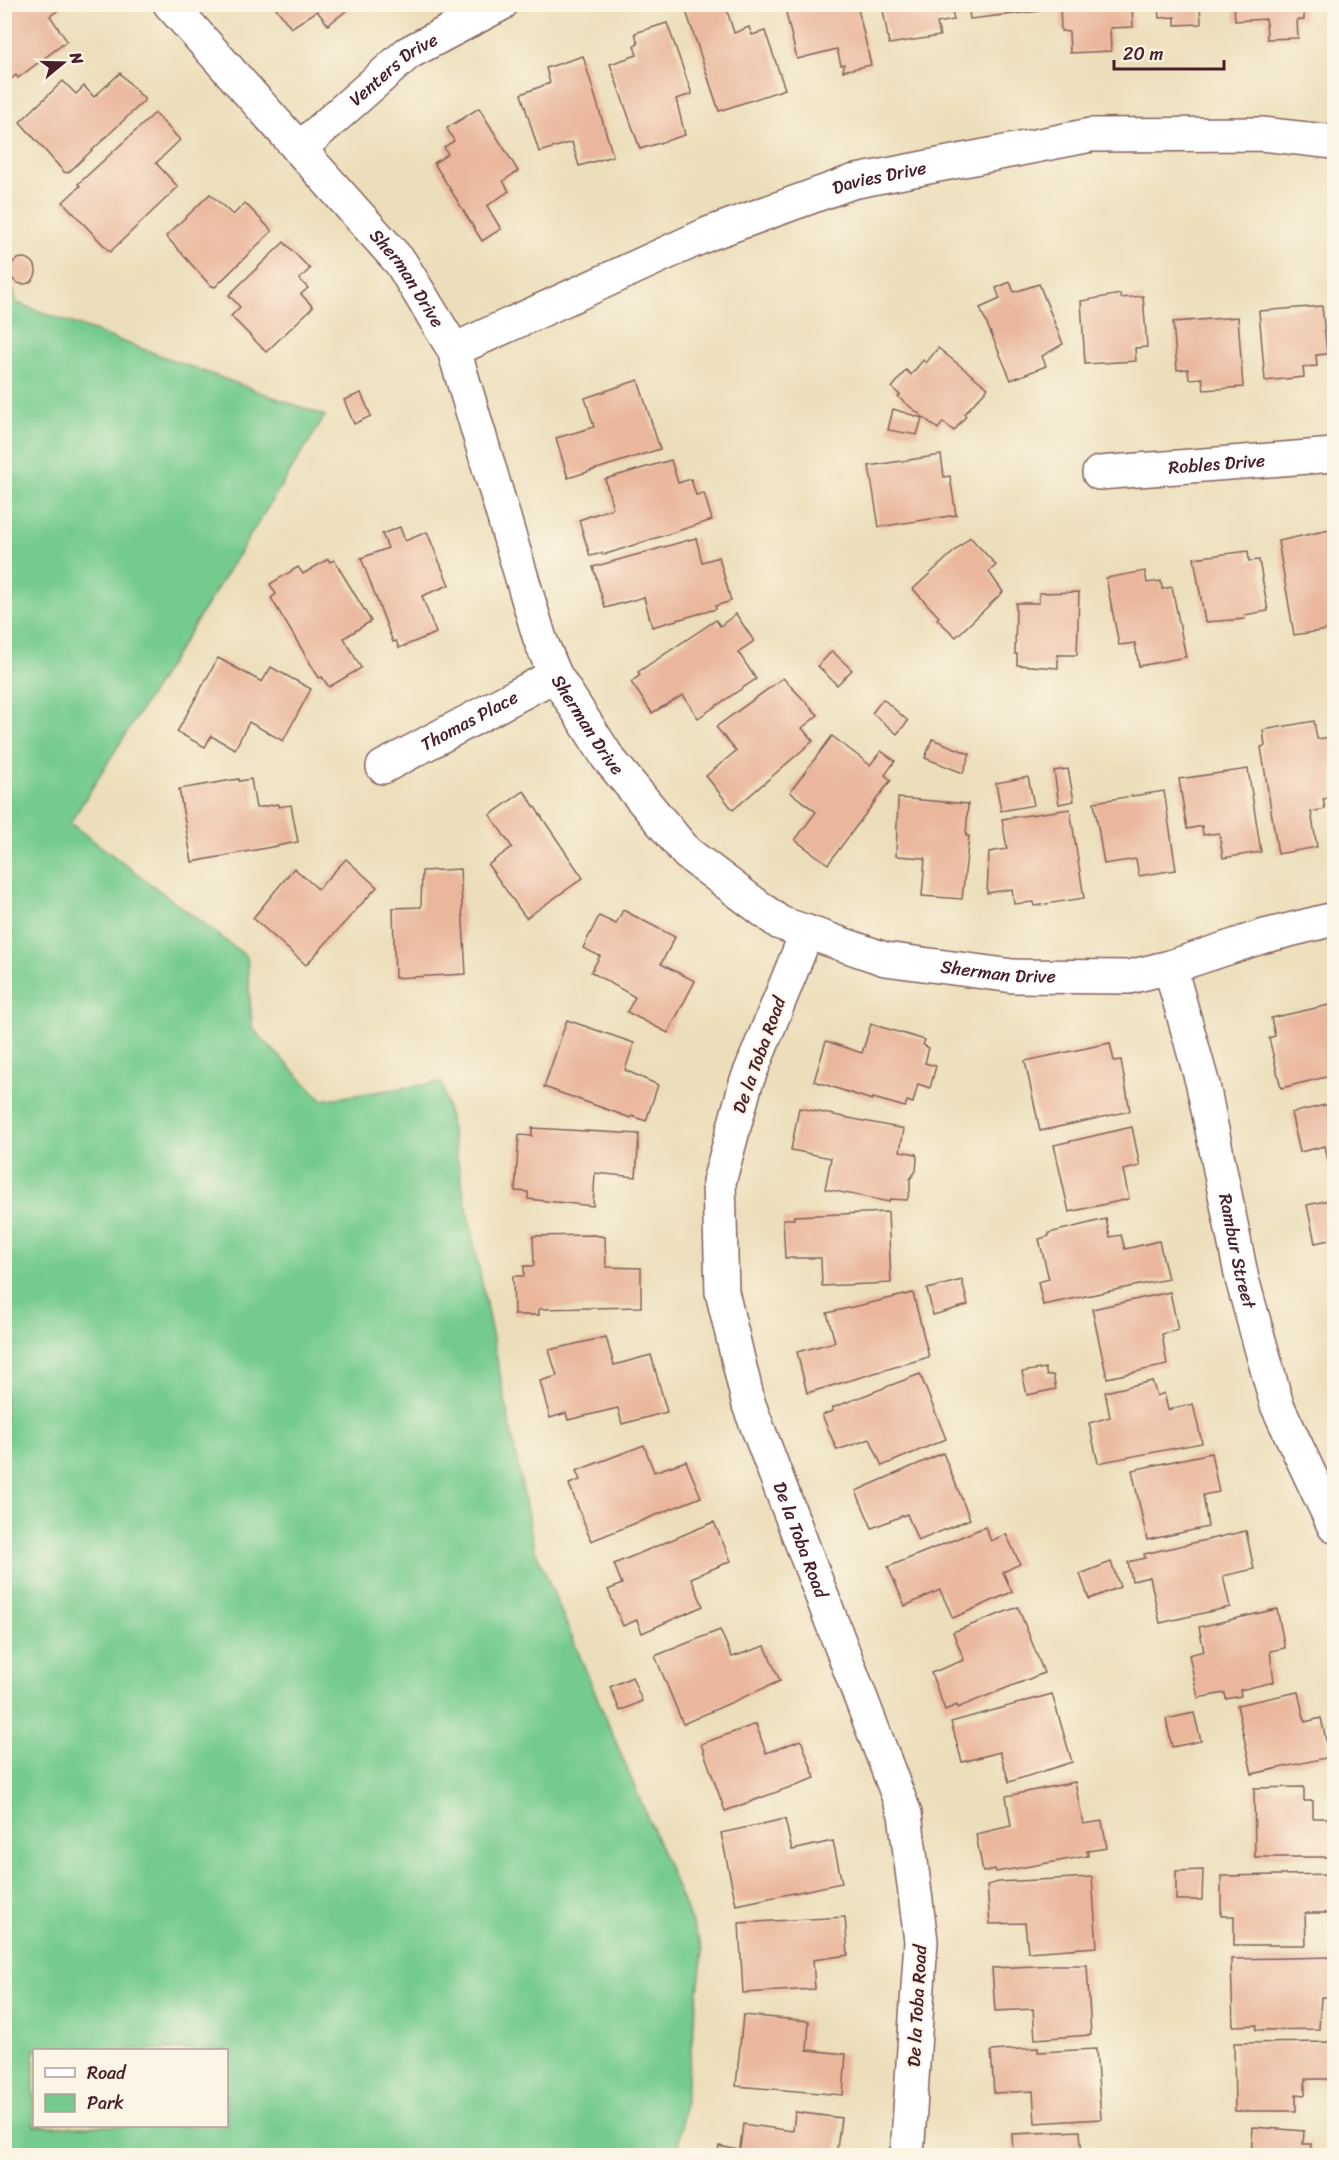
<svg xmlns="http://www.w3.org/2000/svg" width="1339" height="2160" font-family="Sriracha,sans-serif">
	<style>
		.green { fill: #75cb8f; stroke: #60755d; stroke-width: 1.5; fill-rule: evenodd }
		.building { fill: #eab79c }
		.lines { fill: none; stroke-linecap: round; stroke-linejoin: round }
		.street-casing { stroke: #83625d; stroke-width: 36 }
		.street { stroke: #fff; stroke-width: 33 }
		.labels { text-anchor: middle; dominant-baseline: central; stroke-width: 4.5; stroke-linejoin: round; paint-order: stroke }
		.street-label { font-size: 18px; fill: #4a1f2b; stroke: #fcf5e5 }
	</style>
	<rect width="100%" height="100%" fill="#fcf5e5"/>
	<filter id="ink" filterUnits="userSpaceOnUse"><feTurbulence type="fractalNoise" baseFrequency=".0167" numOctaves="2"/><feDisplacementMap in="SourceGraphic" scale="12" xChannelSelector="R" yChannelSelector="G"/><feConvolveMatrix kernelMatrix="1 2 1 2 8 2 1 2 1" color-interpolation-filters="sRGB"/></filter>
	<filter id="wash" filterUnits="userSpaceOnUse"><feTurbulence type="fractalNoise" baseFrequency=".008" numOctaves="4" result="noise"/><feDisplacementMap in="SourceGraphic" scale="24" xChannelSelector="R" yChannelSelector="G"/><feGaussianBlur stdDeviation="1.35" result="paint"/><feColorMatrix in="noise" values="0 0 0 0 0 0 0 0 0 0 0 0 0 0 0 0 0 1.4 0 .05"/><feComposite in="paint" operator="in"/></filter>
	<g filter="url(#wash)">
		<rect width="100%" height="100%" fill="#ecdeba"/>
		<path class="green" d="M 5,265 L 17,303 L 325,416 L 70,823 L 247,957 L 252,1028 L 322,1100 L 442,1082 L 534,1547 L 703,1950 L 678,2155 L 5,2155 ZM 34,2050 L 226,2050 L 226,2126 L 34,2126 Z"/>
		<g id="blocks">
			<g class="building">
				<polygon points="5,4 62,4 64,6 50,16 67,41 18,78 16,75 5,84"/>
				<polygon points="273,4 355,4 328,25 317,11 291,28"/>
				<polygon points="705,4 725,4 734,33 749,27 752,35 765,31 785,89 719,111 686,11"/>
				<polygon points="784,4 857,4 871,65 843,71 844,64 841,65 837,49 797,59"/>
				<polygon points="882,4 951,4 954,20 937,23 940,36 889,44"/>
				<polygon points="968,4 1039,4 1039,11 970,19"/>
				<polygon points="1060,4 1132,4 1133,27 1110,28 1111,51 1070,53 1069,32 1061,31"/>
				<polygon points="1158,4 1200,4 1201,24 1175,25 1175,17 1159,18"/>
				<polygon points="1234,4 1304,4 1304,20 1297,20 1298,38 1267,39 1266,19 1235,21"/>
				<polygon points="667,23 692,94 676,99 685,135 640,149 610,64 637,55 634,46 638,44 635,33"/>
				<polygon points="583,56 613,156 579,166 572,142 539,152 521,94 550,83 546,68"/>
				<polygon points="120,73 145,100 68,173 64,172 20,122 63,81 76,94 84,86 94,97"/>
				<polygon points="479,108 518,171 503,181 509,191 487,206 501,229 482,241 434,163 448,154 444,147 454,141 447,128"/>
				<polygon points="155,113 180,140 156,163 178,187 110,252 63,202 80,186 78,184"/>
				<polygon points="210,194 233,215 245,203 272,231 215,287 210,285 166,236"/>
				<polygon points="284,242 310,269 299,279 308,288 301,294 313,307 266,352 231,316 240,307 229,295"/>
				<circle cx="23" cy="271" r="13"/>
				<polygon points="1010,282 1014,292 1039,284 1063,344 1042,356 1046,366 1011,380 980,308 1000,299 996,288"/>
				<polygon points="1120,294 1121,298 1143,296 1147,347 1135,348 1136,361 1085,364 1081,301"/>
				<polygon points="1322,306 1327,354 1316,355 1317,366 1303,367 1304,377 1265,381 1259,311"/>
				<polygon points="1238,317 1243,387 1204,390 1202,378 1189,379 1188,369 1177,370 1173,322"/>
				<polygon points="938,348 988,388 964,414 966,416 954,431 943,422 938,429 898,397 900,395 892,388 906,370 911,375 923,360 926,363"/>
				<polygon points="638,380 660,449 568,478 556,438 594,427 585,398"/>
				<polygon points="361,393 371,416 354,424 344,400"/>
				<polygon points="893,409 922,418 917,435 888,430"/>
				<polygon points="941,455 944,477 950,476 956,515 879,527 869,466"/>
				<polygon points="671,460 678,483 691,479 696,495 704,493 712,520 603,555 602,553 590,556 579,520 613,508 605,479"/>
				<polygon points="400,527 405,541 427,532 449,585 422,596 436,633 399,648 396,641 393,642 361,558 388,548 382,534"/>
				<polygon points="1334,529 1334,629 1294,635 1278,541"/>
				<polygon points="970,537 996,565 989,572 1003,592 956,637 937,619 939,617 913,589"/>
				<polygon points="696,538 702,562 719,557 731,601 715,606 716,609 652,627 644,597 605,608 593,567"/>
				<polygon points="1248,551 1249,561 1259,560 1268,611 1244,615 1245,619 1205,622 1194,558"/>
				<polygon points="328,559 330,562 334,560 371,621 344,638 361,668 329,687 322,677 319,678 271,598 276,594 270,584 298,567 303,574"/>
				<polygon points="1145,571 1147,583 1161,581 1162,589 1172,587 1186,657 1139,666 1135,643 1119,645 1106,578"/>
				<polygon points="1079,592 1077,655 1058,655 1058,668 1017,665 1017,654 1015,654 1016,603 1039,603 1039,593"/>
				<polygon points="736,614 754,641 738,652 756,679 698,718 683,695 652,713 631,682 640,675 638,672 716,620 720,626"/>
				<polygon points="832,651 852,670 837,685 818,666"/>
				<polygon points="218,658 262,682 271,667 311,689 283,741 249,722 235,749 211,736 205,747 177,732"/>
				<polygon points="783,678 818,715 802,728 813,741 733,810 706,776 736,751 716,727"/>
				<polygon points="883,699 908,721 897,734 872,713"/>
				<polygon points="1314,721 1317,739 1331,737 1334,797 1323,799 1325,809 1311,812 1317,847 1278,854 1261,747 1265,746 1263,730"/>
				<polygon points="832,736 870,765 881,751 895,761 885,775 891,780 828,864 795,840 816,812 790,792"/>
				<polygon points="932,739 970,754 963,773 925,758"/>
				<polygon points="1068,769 1074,801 1059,804 1054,771"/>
				<polygon points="1248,769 1261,852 1223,858 1219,833 1203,835 1202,826 1187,829 1179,779"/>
				<polygon points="1028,777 1034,805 1001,811 996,783"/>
				<polygon points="239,779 239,781 251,779 256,808 278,804 278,807 291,805 298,842 192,862 179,789"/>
				<polygon points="524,791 583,878 526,918 488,865 512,847 490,815"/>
				<polygon points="1164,791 1176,870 1139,876 1136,859 1104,864 1094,802"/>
				<polygon points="898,798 968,804 966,836 969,836 962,899 922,896 925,858 896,856"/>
				<polygon points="1070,809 1084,898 1034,906 1033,902 1014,904 1012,889 987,893 989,852 1007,849 1002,819"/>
				<polygon points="346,859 377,887 306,965 253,918 294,868 318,889"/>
				<polygon points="460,869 466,974 395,978 393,908 421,907 422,871"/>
				<polygon points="623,910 675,937 661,964 695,981 668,1033 627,1012 635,997 591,972 600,956 583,948 599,916 616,924"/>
				<polygon points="1334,1004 1334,1075 1281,1088 1269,1038 1275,1036 1271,1018"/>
				<polygon points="567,1020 634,1043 625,1070 658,1085 646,1121 632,1116 631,1118 544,1087"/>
				<polygon points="871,1024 925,1040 923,1045 929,1048 925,1063 936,1066 930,1088 918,1084 913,1103 907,1101 905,1107 873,1098 872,1100 814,1081 826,1041 862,1053"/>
				<polygon points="1110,1043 1114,1061 1121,1060 1130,1111 1040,1131 1025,1061"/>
				<polygon points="1334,1103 1334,1164 1329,1165 1325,1146 1300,1152 1291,1113"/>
				<polygon points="799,1108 904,1129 900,1151 916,1154 917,1158 916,1171 910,1179 910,1191 907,1200 890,1199 889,1202 825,1189 831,1158 791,1150"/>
				<polygon points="1132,1127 1140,1166 1123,1170 1129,1199 1069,1212 1054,1145"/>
				<polygon points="532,1128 639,1134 636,1177 595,1173 593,1206 528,1199 528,1192 515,1191 519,1135 532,1136"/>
				<polygon points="1334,1199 1334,1239 1315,1243 1307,1205"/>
				<polygon points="888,1212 891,1283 822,1286 821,1258 785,1258 783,1219 794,1219 794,1216"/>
				<polygon points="1106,1219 1110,1237 1121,1235 1125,1249 1159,1241 1168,1279 1043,1305 1038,1282 1049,1279 1039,1239 1049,1236 1049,1233"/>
				<polygon points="594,1235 605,1237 606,1267 641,1268 641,1307 539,1309 539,1315 514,1315 513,1276 524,1276 524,1266 534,1266 533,1236"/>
				<polygon points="962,1280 968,1305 933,1315 927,1289"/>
				<polygon points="1170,1292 1178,1330 1162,1334 1167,1365 1107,1378 1092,1309"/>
				<polygon points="913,1293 929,1357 807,1393 797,1352 835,1342 827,1313"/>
				<polygon points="606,1337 614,1365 651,1355 667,1412 622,1424 618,1408 568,1420 566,1413 550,1418 540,1381 557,1376 549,1350"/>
				<polygon points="1045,1368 1047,1376 1053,1375 1056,1389 1027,1395 1022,1372"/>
				<polygon points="920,1374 946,1439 882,1466 870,1439 837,1450 822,1415 833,1411 832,1408"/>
				<polygon points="1152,1381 1157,1396 1164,1393 1168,1410 1193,1404 1202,1443 1098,1463 1089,1423 1110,1417 1105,1392"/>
				<polygon points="644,1445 654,1472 686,1461 701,1497 591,1541 569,1484 580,1480 576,1471"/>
				<polygon points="943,1453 970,1519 918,1541 907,1514 872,1528 856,1491"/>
				<polygon points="1211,1453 1219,1492 1203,1495 1208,1527 1147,1540 1132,1470"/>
				<polygon points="714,1522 731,1561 691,1578 703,1606 642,1633 637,1620 623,1626 608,1590 622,1584 614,1564"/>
				<polygon points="985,1527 991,1541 1006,1534 1020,1564 1003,1572 1012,1592 953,1618 940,1590 905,1606 888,1567"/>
				<polygon points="1246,1531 1254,1569 1223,1576 1230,1607 1160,1623 1150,1577 1132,1581 1128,1562 1145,1558 1144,1554"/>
				<polygon points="1111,1562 1120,1587 1089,1599 1080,1574"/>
				<polygon points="1018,1607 1044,1673 957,1708 957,1705 945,1710 931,1673 964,1660 953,1632"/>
				<polygon points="1277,1609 1285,1648 1270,1651 1274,1682 1240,1690 1241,1696 1226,1699 1225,1693 1198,1698 1189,1655 1204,1651 1199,1627"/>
				<polygon points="720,1630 732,1657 765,1646 780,1681 683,1724 655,1656"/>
				<polygon points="632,1677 642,1701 620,1711 610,1687"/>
				<polygon points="1298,1692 1305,1722 1321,1718 1330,1757 1252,1774 1237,1705"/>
				<polygon points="1052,1694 1072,1762 1009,1782 1000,1752 962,1762 951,1722"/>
				<polygon points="1194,1713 1201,1741 1172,1747 1166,1719"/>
				<polygon points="756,1724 766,1753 801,1740 815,1778 725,1811 701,1744"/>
				<polygon points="1075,1782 1083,1824 1102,1821 1107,1848 1087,1851 1088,1856 996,1872 995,1869 983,1872 976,1834 1011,1826 1006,1796"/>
				<polygon points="1304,1787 1304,1801 1313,1801 1313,1818 1334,1818 1334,1857 1255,1857 1254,1788"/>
				<polygon points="785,1819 792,1850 833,1841 842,1883 736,1905 721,1833"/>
				<polygon points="1203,1870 1202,1900 1176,1900 1176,1871"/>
				<polygon points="1334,1874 1334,1913 1305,1913 1306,1945 1234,1945 1234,1916 1221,1916 1221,1876"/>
				<polygon points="1092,1877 1097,1947 1028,1952 1025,1923 990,1924 987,1885 999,1882"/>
				<polygon points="845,1917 848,1955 813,1960 815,1989 743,1993 739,1923"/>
				<polygon points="1334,1957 1334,1997 1321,1997 1319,2029 1256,2030 1257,2025 1233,2026 1231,1959"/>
				<polygon points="1055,1965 1087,1965 1091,2035 1035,2039 1033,2009 995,2011 992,1968"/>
				<polygon points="743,2015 809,2021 807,2050 846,2054 843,2095 736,2086"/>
				<polygon points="1334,2042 1334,2079 1305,2079 1305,2095 1296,2094 1296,2111 1235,2111 1234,2043"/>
				<polygon points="1038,2048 1038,2052 1096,2049 1101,2119 1035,2123 1033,2091 994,2093 991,2051"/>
				<polygon points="795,2112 841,2118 836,2156 739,2156 743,2124 793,2131"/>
				<polygon points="1253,2127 1304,2131 1303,2144 1311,2144 1310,2156 1251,2156"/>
				<polygon points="1080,2131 1082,2156 1013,2156 1012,2134"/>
				<polygon points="719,2146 739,2150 738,2156 717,2156"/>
			</g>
		</g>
	</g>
	<g filter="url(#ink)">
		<use href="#blocks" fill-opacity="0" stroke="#83625d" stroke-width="1.5"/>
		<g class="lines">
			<defs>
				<g id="street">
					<path id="s1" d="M 170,4 L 401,263 L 454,350 L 540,639 L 555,675 L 608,758 L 687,853 L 780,923 L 807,932 L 885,959 L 1013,976 L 1129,977 L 1170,967 L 1261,937 L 1334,919"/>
					<path id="s2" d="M 299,149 L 408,53 L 501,4"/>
					<path id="s3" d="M 454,350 L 708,234 L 852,182 L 1091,135 L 1261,134 L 1334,142"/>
					<path id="s4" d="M 1099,473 L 1334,455"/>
					<path id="s5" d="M 383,767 L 555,675"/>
					<path id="s6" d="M 807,932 L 746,1083 L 719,1182 L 722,1292 L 749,1405 L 905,1814 L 921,1941 L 907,2156"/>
					<path id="s7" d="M 1170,967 L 1203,1085 L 1242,1279 L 1277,1405 L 1334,1526"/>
				</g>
			</defs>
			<use href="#street" class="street-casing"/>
			<use href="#street" class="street"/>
		</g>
	</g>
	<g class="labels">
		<g class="street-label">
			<text stroke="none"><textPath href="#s2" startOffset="124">Venters Drive</textPath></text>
			<text stroke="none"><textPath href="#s3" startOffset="460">Davies Drive</textPath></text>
			<text stroke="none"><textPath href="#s1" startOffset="363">Sherman Drive</textPath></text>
			<text stroke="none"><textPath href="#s4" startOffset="118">Robles Drive</textPath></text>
			<text stroke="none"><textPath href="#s5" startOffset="98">Thomas Place</textPath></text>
			<text stroke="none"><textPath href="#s1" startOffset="849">Sherman Drive</textPath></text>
			<text stroke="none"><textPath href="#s1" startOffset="1353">Sherman Drive</textPath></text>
			<text transform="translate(759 1055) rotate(-70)">De la Toba Road</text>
			<text stroke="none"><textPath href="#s7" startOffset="292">Rambur Street</textPath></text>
			<text stroke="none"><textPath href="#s6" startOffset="636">De la Toba Road</textPath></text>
			<text transform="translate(917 2006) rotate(-87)">De la Toba Road</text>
		</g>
	</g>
	<rect width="1339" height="2160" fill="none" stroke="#fcf5e5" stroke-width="24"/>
	<rect x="33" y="2049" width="195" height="78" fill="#fcf5e5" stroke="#b59f9b" stroke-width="1.5"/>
	<rect x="45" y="2068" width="30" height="9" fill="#ffffff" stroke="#b59f9b" stroke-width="1.5"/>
	<text x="87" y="2079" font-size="18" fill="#4a1f2b">Road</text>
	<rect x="45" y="2094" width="30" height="18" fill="#75cb8f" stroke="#b59f9b" stroke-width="1.5"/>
	<text x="87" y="2109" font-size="18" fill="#4a1f2b">Park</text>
	<g transform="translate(63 63) rotate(71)" stroke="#fcf5e5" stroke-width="4.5" paint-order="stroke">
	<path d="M0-4.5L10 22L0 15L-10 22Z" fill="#4a1f2b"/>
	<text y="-9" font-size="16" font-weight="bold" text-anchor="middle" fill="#4a1f2b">N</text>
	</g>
	<path d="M1114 60v9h110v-9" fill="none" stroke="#4a1f2b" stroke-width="3"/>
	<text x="1123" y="60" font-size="18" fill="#4a1f2b" stroke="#fcf5e5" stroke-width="4.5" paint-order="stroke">20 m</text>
</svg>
